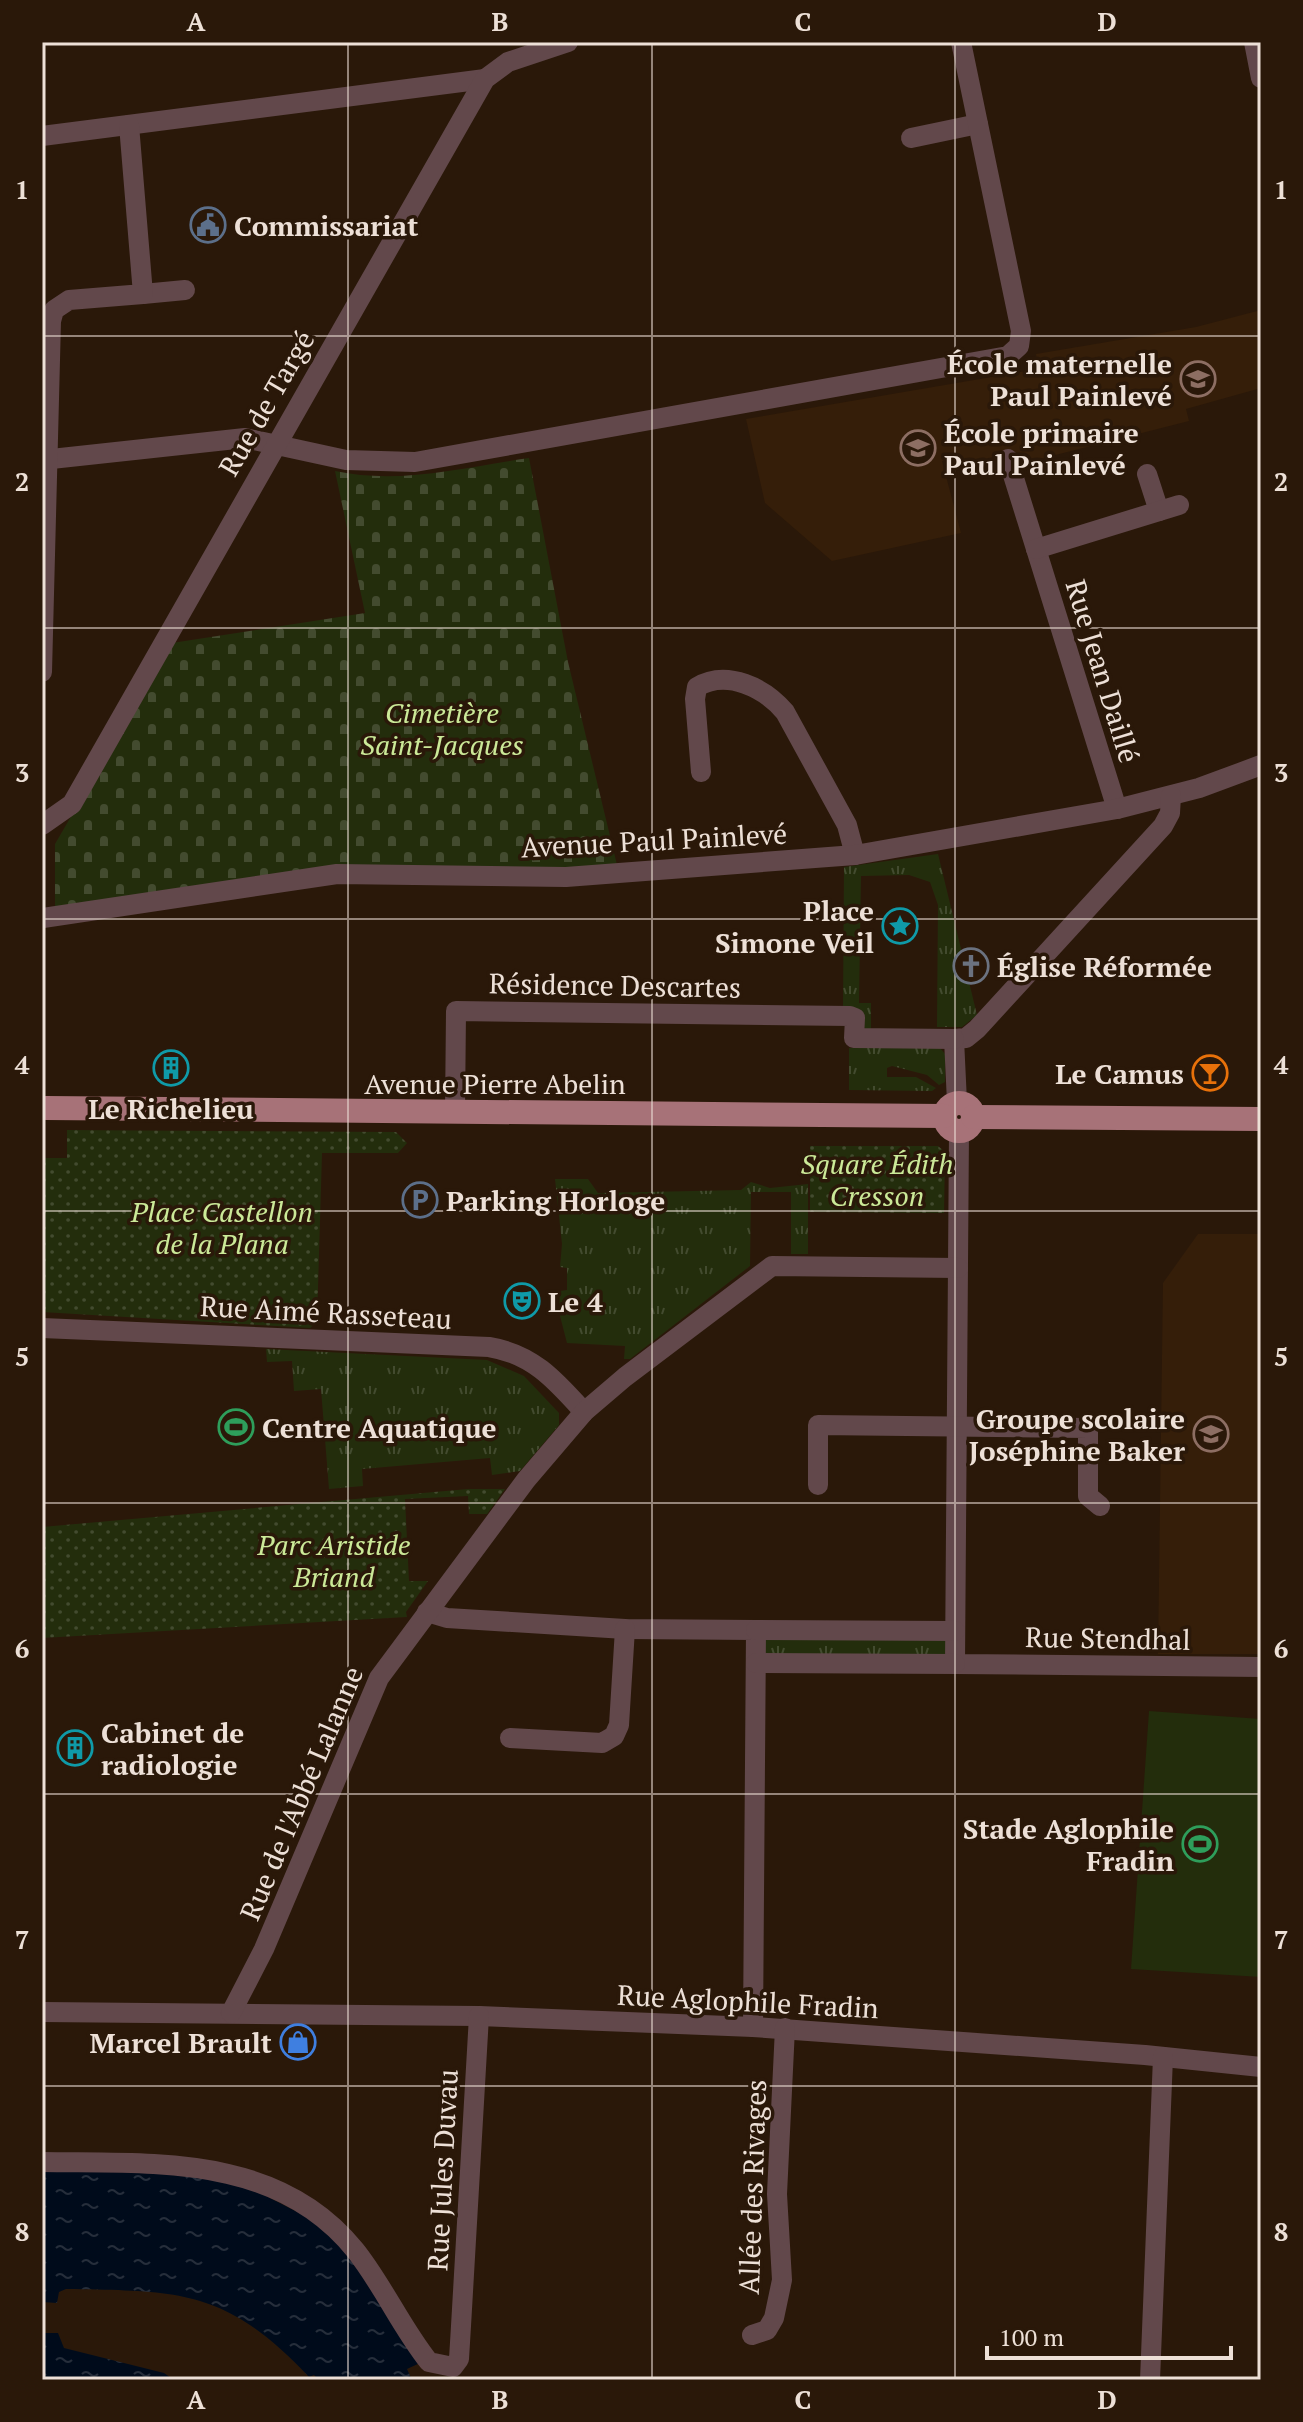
<svg xmlns="http://www.w3.org/2000/svg" width="1303" height="2422" font-family="'PT Serif',serif">
	<style>
		.built { fill: #351e09 }
		.grass { fill: url(#grass-tufts) }
		.cemetery { fill: url(#cemetery-stones) }
		.park { fill: url(#park-dots) }
		.garden { fill: #232d0c }
		.water { fill: url(#water-ripples) }
		.lines { fill: none; stroke-linecap: round; stroke-linejoin: round }
		.minor { stroke: #62484b; stroke-width: 20 }
		.major { stroke: #a77278; stroke-width: 24 }
		.grid { fill: none; stroke: #ede0d7; stroke-width: 2; stroke-opacity: 0.55 }
		.labels { text-anchor: middle; dominant-baseline: central; stroke-width: 7; stroke-linejoin: round; paint-order: stroke }
		.poi-label { font-size: 28px; font-weight: bold; fill: #ede0d7; stroke: #2a1809; text-anchor: start }
		.street-label { font-size: 28px; fill: #ede0d7; stroke: #2a1809 }
		.park-label { font-size: 28px; font-style: italic; fill: #cbe998; stroke: #2a1809 }
		.neatline { fill: none; stroke: #ede0d7; stroke-width: 3 }
		.grid-label { font-size: 26px; text-anchor: middle; font-weight: bold; fill: #ede0d7 }
	</style>
	<defs>
		<pattern id="grass-tufts" width="24" height="20" patternUnits="userSpaceOnUse" patternTransform="scale(2)"><rect width="24" height="20" fill="#232d0c"/><path d="M3 7l-1-3M5 7V3M7 7l1-3M15 17l-1-3M17 17v-4M19 17l1-3" fill="none" stroke="#434b2f"/></pattern>
		<pattern id="cemetery-stones" width="16" height="16" patternUnits="userSpaceOnUse" patternTransform="scale(2)"><rect width="16" height="16" fill="#232d0c"/><path d="M2 7V4a2 2 0 0 1 4 0v3zM10 15v-3a2 2 0 0 1 4 0v3z" fill="#434b2f"/></pattern>
		<pattern id="park-dots" width="8" height="8" patternUnits="userSpaceOnUse" patternTransform="scale(2)"><rect width="8" height="8" fill="#232d0c"/><path d="M2 2h.1M6 6h.1" fill="none" stroke="#434b2f" stroke-width="1.8" stroke-linecap="round"/></pattern>
		<pattern id="water-ripples" width="26" height="14" patternUnits="userSpaceOnUse" patternTransform="scale(2)"><rect width="26" height="14" fill="#000b1b"/><path d="M2 4q2-2 4 0t4 0M15 11q2-2 4 0t4 0" fill="none" stroke="#262e3b"/></pattern>
	</defs>
	<rect width="100%" height="100%" fill="#2a1809"/>
	<g class="built">
		<polygon points="1261,310 1261,388 1186,409 1189,421 1020,464 1017,456 997,461 942,461 961,533 832,561 765,503 746,419 1038,369 1036,354 1196,327"/>
		<polygon points="1198,1234 1261,1234 1261,1654 1158,1654 1163,1283"/>
	</g>
	<g class="grass">
		<polygon points="938,854 977,1015 962,1027 937,1027 938,905 930,882 909,875 861,876 859,1003 871,1003 871,1031 867,1030 843,1008 844,867"/>
		<polygon points="849,1048 940,1048 945,1054 945,1082 939,1085 927,1075 892,1066 887,1068 887,1077 916,1077 936,1088 932,1091 849,1090"/>
		<polygon points="555,1179 588,1179 598,1193 741,1190 751,1182 770,1188 808,1184 808,1254 791,1254 791,1192 751,1192 750,1266 630,1359 624,1359 625,1346 567,1343 559,1312 560,1291 567,1290 567,1268 560,1267 562,1244"/>
		<polygon points="266,1349 487,1360 524,1376 559,1413 559,1425 520,1471 492,1475 490,1458 362,1469 363,1486 329,1489 321,1389 294,1391 292,1361 267,1362"/>
		<polygon points="945,1638 948,1654 765,1656 764,1639"/>
	</g>
	<path class="cemetery" d="M 529,458 L 568,662 L 617,865 L 574,870 L 338,865 L 55,907 L 55,844 L 172,643 L 365,613 L 335,471 C 399,485 465,467 529,458 Z"/>
	<g class="park">
		<polygon points="67,1130 396,1132 407,1143 398,1153 322,1153 317,1322 310,1328 42,1312 43,1158 67,1158"/>
		<polygon points="810,1146 938,1146 945,1152 944,1213 810,1212"/>
		<polygon points="468,1489 505,1489 487,1514 469,1514 468,1496 405,1499 409,1581 428,1581 406,1612 407,1617 42,1638 42,1527"/>
	</g>
	<polygon class="garden" points="1149,1711 1261,1719 1261,1977 1131,1969"/>
	<g class="water">
		<path d="M 42,2169 L 201,2173 L 245,2185 L 307,2217 L 347,2251 L 420,2363 L 407,2369 L 412,2380 L 319,2380 L 314,2375 L 309,2377 C 226,2289 180,2291 66,2289 L 59,2292 L 57,2303 L 42,2302 Z"/>
		<polygon points="42,2333 58,2333 64,2348 164,2373 174,2380 42,2380"/>
	</g>
	<g class="lines">
		<g class="minor">
			<polyline points="1254,42 1261,78"/>
			<polyline points="42,136 485,79"/>
			<polyline points="911,138 978,124"/>
			<polyline points="143,294 185,290"/>
			<polyline points="1008,459 1117,809"/>
			<polyline points="42,460 245,438 346,460 415,462 1008,356 1019,346 1021,331 961,42"/>
			<polyline points="1147,474 1159,511"/>
			<polyline points="1036,549 1179,505"/>
			<polyline points="42,672 51,321 54,310 69,300 143,294 129,125"/>
			<path d="M 701,772 L 695,699 L 697,687 C 727,669 765,688 785,712 L 847,825 L 855,855"/>
			<polyline points="42,825 72,804 485,79 508,62 568,42"/>
			<polyline points="43,918 337,874 566,877 855,855 1117,809 1199,788 1261,765"/>
			<polyline points="957,1102 954,1039 966,1038 977,1029 1163,826 1170,813 1171,796"/>
			<polyline points="455,1112 456,1011 850,1016 855,1018 854,1038 954,1039"/>
			<polyline points="959,1131 955,1664 1261,1667"/>
			<path d="M 42,1328 L 489,1347 C 533,1354 556,1381 584,1412"/>
			<polyline points="818,1485 818,1425 1088,1428 1088,1496 1100,1506"/>
			<polyline points="427,1612 447,1618 625,1629 756,1630 753,2027"/>
			<polyline points="756,1630 955,1631"/>
			<polyline points="756,1663 955,1664"/>
			<polyline points="510,1738 602,1743 614,1736 619,1725 625,1629"/>
			<polyline points="42,2012 479,2016 753,2027 1145,2055 1261,2067"/>
			<polyline points="231,2013 264,1949 379,1678 526,1480 584,1412 625,1377 772,1266 958,1268"/>
			<path d="M 42,2162 C 152,2164 277,2153 355,2250 C 383,2285 401,2327 429,2362 L 453,2367 L 459,2359 L 461,2326 L 479,2016"/>
			<polyline points="752,2335 767,2330 774,2318 782,2280 777,2194 785,2028"/>
			<polyline points="1150,2380 1163,2057"/>
		</g>
		<g class="major">
			<circle cx="959" cy="1117" r="14"/>
			<polyline points="46,1108 944,1116"/>
			<polyline points="973,1117 1261,1119"/>
		</g>
	</g>
	<path class="grid" d="M 348,42 L 348,2380M 652,42 L 652,2380M 955,42 L 955,2380M 42,336 L 1261,336M 42,628 L 1261,628M 42,919 L 1261,919M 42,1211 L 1261,1211M 42,1503 L 1261,1503M 42,1794 L 1261,1794M 42,2086 L 1261,2086"/>
	<defs>
		<symbol id="civic-ring" viewBox="-11 -11 22 22"><circle r="9.5" fill="#2a1809" stroke="#5c6f8a" stroke-width="1.5"/><path d="M-.6-6.5H3V-4.5H.6V-3L4-1V1h2V6H-6V1h2V-1L-.6-3ZM-1.2 2.5V6h2.4V2.5Z" fill="#5c6f8a"/></symbol>
		<symbol id="school-ring" viewBox="-11 -11 22 22"><circle r="9.5" fill="#2a1809" stroke="#8d6e63" stroke-width="1.5"/><path d="M0-5L7-2L0 1L-7-2ZM-4 1L0 2.5L4 1V4Q0 6-4 4Z" fill="#8d6e63"/></symbol>
		<symbol id="sight-ring" viewBox="-11 -11 22 22"><circle r="9.5" fill="#2a1809" stroke="#0f9aa8" stroke-width="1.5"/><path d="M0-6L1.8-2.2L6-1.7L2.9 1.2L3.7 5.4L0 3.3L-3.7 5.4L-2.9 1.2L-6-1.7L-1.8-2.2Z" fill="#0f9aa8"/></symbol>
		<symbol id="church-ring" viewBox="-11 -11 22 22"><circle r="9.5" fill="#2a1809" stroke="#6b7280" stroke-width="1.5"/><path d="M-1.2-6h2.4v3.5h3.3v2.4h-3.3V6h-2.4V-.1h-3.3v-2.4h3.3Z" fill="#6b7280"/></symbol>
		<symbol id="building-ring" viewBox="-11 -11 22 22"><circle r="9.5" fill="#2a1809" stroke="#0f9aa8" stroke-width="1.5"/><path d="M-4-6H4V6H1V3H-1V6H-4ZM-2.5-4.3h1.7v1.8h-1.7ZM.8-4.3h1.7v1.8H.8ZM-2.5-1h1.7V.8h-1.7ZM.8-1h1.7V.8H.8Z" fill="#0f9aa8"/></symbol>
		<symbol id="bar-ring" viewBox="-11 -11 22 22"><circle r="9.5" fill="#2a1809" stroke="#e8710a" stroke-width="1.5"/><path d="M-6-5H6L.8 .8V4.5H3.5V6h-7V4.5H-.8V.8Z" fill="#e8710a"/></symbol>
		<symbol id="parking-ring" viewBox="-11 -11 22 22"><circle r="9.5" fill="#2a1809" stroke="#5c6f8a" stroke-width="1.5"/><path d="M-3.5-5.5H1a3.5 3.5 0 0 1 0 7H-1V5.5H-3.5ZM-1-3.4V-.6H.8a1.4 1.4 0 0 0 0-2.8Z" fill="#5c6f8a"/></symbol>
		<symbol id="theatre-ring" viewBox="-11 -11 22 22"><circle r="9.5" fill="#2a1809" stroke="#0f9aa8" stroke-width="1.5"/><path d="M-5-5.5Q0-4 5-5.5V0Q5 5 0 6Q-5 5-5 0ZM-3.3-2.5H-1v1.5H-3.3ZM1-2.5H3.3v1.5H1ZM-2.8 1Q0 5.5 2.8 1Z" fill="#0f9aa8"/></symbol>
		<symbol id="stadium-ring" viewBox="-11 -11 22 22"><circle r="9.5" fill="#2a1809" stroke="#2e9e5b" stroke-width="1.5"/><path d="M0-5a6.5 5 0 1 0 0 10a6.5 5 0 1 0 0-10ZM-3.5-1.8h7v3.6h-7Z" fill="#2e9e5b"/></symbol>
		<symbol id="shop-ring" viewBox="-11 -11 22 22"><circle r="9.5" fill="#2a1809" stroke="#3f7fe0" stroke-width="1.5"/><path d="M-5-2.5h2.3a2.7 3.5 0 0 1 5.4 0H5L5.5 6h-11ZM-1.5-2.5h3a1.5 2.3 0 0 0-3 0Z" fill="#3f7fe0"/></symbol>
	</defs>
	<g fill-rule="evenodd">
		<use href="#civic-ring" x="188" y="205" width="40" height="40"/>
		<use href="#school-ring" x="1178" y="359" width="40" height="40"/>
		<use href="#school-ring" x="898" y="428" width="40" height="40"/>
		<use href="#sight-ring" x="880" y="906" width="40" height="40"/>
		<use href="#church-ring" x="951" y="946" width="40" height="40"/>
		<use href="#building-ring" x="151" y="1048" width="40" height="40"/>
		<use href="#bar-ring" x="1190" y="1053" width="40" height="40"/>
		<use href="#parking-ring" x="400" y="1180" width="40" height="40"/>
		<use href="#theatre-ring" x="502" y="1281" width="40" height="40"/>
		<use href="#stadium-ring" x="216" y="1407" width="40" height="40"/>
		<use href="#school-ring" x="1191" y="1414" width="40" height="40"/>
		<use href="#building-ring" x="55" y="1728" width="40" height="40"/>
		<use href="#stadium-ring" x="1180" y="1824" width="40" height="40"/>
		<use href="#shop-ring" x="278" y="2022" width="40" height="40"/>
	</g>
	<g class="labels">
		<g class="poi-label">
			<text x="234" y="225">Commissariat</text>
			<text x="1172" y="363" text-anchor="end">École maternelle<tspan x="1172" dy="32">Paul Painlevé</tspan></text>
			<text x="944" y="432">École primaire<tspan x="944" dy="32">Paul Painlevé</tspan></text>
			<text x="874" y="910" text-anchor="end">Place<tspan x="874" dy="32">Simone Veil</tspan></text>
			<text x="997" y="966">Église Réformée</text>
			<text x="1184" y="1073" text-anchor="end">Le Camus</text>
			<text x="171" y="1108" text-anchor="middle">Le Richelieu</text>
			<text x="446" y="1200">Parking Horloge</text>
			<text x="548" y="1301">Le 4</text>
			<text x="1185" y="1418" text-anchor="end">Groupe scolaire<tspan x="1185" dy="32">Joséphine Baker</tspan></text>
			<text x="262" y="1427">Centre Aquatique</text>
			<text x="101" y="1732">Cabinet de<tspan x="101" dy="32">radiologie</tspan></text>
			<text x="1174" y="1828" text-anchor="end">Stade Aglophile<tspan x="1174" dy="32">Fradin</tspan></text>
			<text x="272" y="2042" text-anchor="end">Marcel Brault</text>
		</g>
		<g class="street-label">
			<text transform="translate(266 403) rotate(-60)">Rue de Targé</text>
			<text transform="translate(1103 671) rotate(73)">Rue Jean Daillé</text>
			<text transform="translate(654 840) rotate(-3)">Avenue Paul Painlevé</text>
			<text transform="translate(615 985) rotate(1)">Résidence Descartes</text>
			<text x="495" y="1083">Avenue Pierre Abelin</text>
			<text transform="translate(326 1312) rotate(3)">Rue Aimé Rasseteau</text>
			<text transform="translate(1108 1638) rotate(1)">Rue Stendhal</text>
			<text transform="translate(301 1793) rotate(-67)">Rue de l'Abbé Lalanne</text>
			<text transform="translate(748 2001) rotate(3)">Rue Aglophile Fradin</text>
			<text transform="translate(442 2170) rotate(-87)">Rue Jules Duvau</text>
			<text transform="translate(752 2187) rotate(-88)">Allée des Rivages</text>
		</g>
		<g class="park-label">
			<text x="442" y="712">Cimetière<tspan x="442" dy="32">Saint-Jacques</tspan></text>
			<text x="877" y="1163">Square Édith<tspan x="877" dy="32">Cresson</tspan></text>
			<text x="222" y="1211">Place Castellon<tspan x="222" dy="32">de la Plana</tspan></text>
			<text x="334" y="1544">Parc Aristide<tspan x="334" dy="32">Briand</tspan></text>
		</g>
	</g>
	<rect width="1303" height="2422" fill="none" stroke="#2a1809" stroke-width="88"/>
	<path d="M987 2346v12h244v-12" fill="none" stroke="#ede0d7" stroke-width="4"/>
	<text x="999" y="2346" font-size="24" fill="#ede0d7" stroke="#2a1809" stroke-width="6" paint-order="stroke">100 m</text>
	<rect x="44" y="44" width="1215" height="2334" class="neatline"/>
	<g class="grid-label">
		<text x="196" y="31">A</text>
		<text x="500" y="31">B</text>
		<text x="803" y="31">C</text>
		<text x="1107" y="31">D</text>
		<text x="22" y="199">1</text>
		<text x="1281" y="199">1</text>
		<text x="22" y="491">2</text>
		<text x="1281" y="491">2</text>
		<text x="22" y="782">3</text>
		<text x="1281" y="782">3</text>
		<text x="22" y="1074">4</text>
		<text x="1281" y="1074">4</text>
		<text x="22" y="1366">5</text>
		<text x="1281" y="1366">5</text>
		<text x="22" y="1658">6</text>
		<text x="1281" y="1658">6</text>
		<text x="22" y="1949">7</text>
		<text x="1281" y="1949">7</text>
		<text x="22" y="2241">8</text>
		<text x="1281" y="2241">8</text>
		<text x="196" y="2409">A</text>
		<text x="500" y="2409">B</text>
		<text x="803" y="2409">C</text>
		<text x="1107" y="2409">D</text>
	</g>
</svg>
